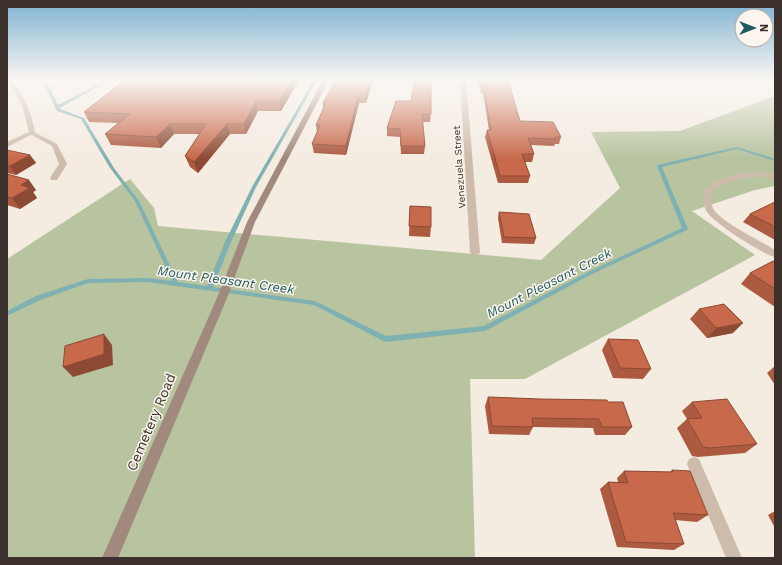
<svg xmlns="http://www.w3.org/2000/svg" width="782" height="565" font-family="'Work Sans',sans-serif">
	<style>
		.green { fill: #b8c4a0 }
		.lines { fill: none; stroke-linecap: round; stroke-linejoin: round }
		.stream { fill: #7fb0b2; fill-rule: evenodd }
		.lane { fill: #cdbbac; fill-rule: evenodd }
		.street { fill: #cdbbac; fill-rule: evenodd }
		.secondary { fill: #a18a7d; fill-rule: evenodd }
		.wall { fill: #ac5a40 }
		.shaded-wall { fill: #8c4a34 }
		.building { fill: #c8694b; stroke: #8c4a34 }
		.labels { text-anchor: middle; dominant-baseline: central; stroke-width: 3; stroke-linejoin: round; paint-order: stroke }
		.far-street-label { font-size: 10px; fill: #3b302b; stroke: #fbf5ee }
		.water-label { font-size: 13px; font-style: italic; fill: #1f5a5e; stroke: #fbf5ee }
		.near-street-label { font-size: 14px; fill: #3b302b; stroke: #fbf5ee }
	</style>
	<rect width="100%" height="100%" fill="#f4ebe1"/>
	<polygon class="green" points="775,96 775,186 755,190 692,211 755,255 525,379 470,379 475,558 7,558 7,259 130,179 154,208 158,226 541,260 620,188 591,132 680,131"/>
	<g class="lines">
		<polygon class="stream" points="42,80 46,80 58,105 106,80 109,80 109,81 59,108 60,109 84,118 114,168 139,201 178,282 207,286 225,242 252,187 314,80 317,80 256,187 231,242 213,287 315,301 386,336 484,326 588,272 682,228 657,166 657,165 737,147 775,159 775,161 737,149 662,167 688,229 687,230 592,274 485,331 385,342 314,305 147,282 88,283 40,300 7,316 7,311 36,296 88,279 147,278 172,281 135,201 110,168 81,119 57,111"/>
		<polygon class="lane" points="30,132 34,132 57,144 67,164 57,180 51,180 50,178 59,164 52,146 30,134"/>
		<g class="street">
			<path d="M 7,80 L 12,80 C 24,96 32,113 35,133 L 7,147 L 7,142 L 29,132 L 22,105 Z"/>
			<polygon points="460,80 466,80 480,253 475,256 470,253"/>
			<path d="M 754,172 L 775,174 L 775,178 C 752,175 730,178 711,192 C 711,198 711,205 714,210 C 723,223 761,241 775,250 L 775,257 C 762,254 714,223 707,212 C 703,206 703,198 703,191 C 715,177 737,174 754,172 Z"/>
			<polygon points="694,457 699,459 742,558 726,558 687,464 689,459"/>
		</g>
		<polygon class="secondary" points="323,80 329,80 255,222 227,298 118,558 102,558 217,298 247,222"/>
	</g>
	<g class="wall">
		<polygon points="299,80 281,111 258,111 246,134 230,134 198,173 190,167 185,156 199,134 174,134 161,148 111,145 105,134 118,123 89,122 84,112"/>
		<polygon points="373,80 366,103 359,103 346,155 314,153 312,144 317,132 316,125 323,108 323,103"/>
		<polygon points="478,80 499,80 520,121 561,137 559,144 555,144 554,146 531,145 534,154 532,162 524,162 530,176 528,183 498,183 485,137 487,130 489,130 483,93 481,93"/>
		<polygon points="396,101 431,114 430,122 422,122 425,146 424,154 401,154 400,137 387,136 387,128"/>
		<polygon points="7,150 30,155 36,163 16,175 7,173"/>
		<polygon points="7,174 36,190 33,192 37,198 20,209 7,205"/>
		<polygon points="775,202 775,240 743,222 750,214"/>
		<polygon points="410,206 431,227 430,237 409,236"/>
		<polygon points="499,212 536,238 534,244 502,243 498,218"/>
		<polygon points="775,262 775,307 741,284 750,273"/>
		<polygon points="699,309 733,333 707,338 690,319"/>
		<polygon points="608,339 651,369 643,379 613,378 602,350"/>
		<polygon points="775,366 775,385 767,373"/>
		<polygon points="488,397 608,402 632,427 625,435 595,435 593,428 533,427 529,435 489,434 485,406"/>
		<polygon points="692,402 757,444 745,453 698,457 692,456 677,428 687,419 682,411"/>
		<polygon points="672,470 708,515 697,522 675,520 684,544 674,550 617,547 600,489 608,482 618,482 617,478 624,471 670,472"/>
		<polygon points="775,511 775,528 768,515"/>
	</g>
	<g class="shaded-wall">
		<polygon points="292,80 299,80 281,111 279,101"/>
		<polygon points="370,80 373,80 366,103 366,95"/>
		<polygon points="358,95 359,103 346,155 346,146"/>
		<polygon points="256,101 258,111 246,134 244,124"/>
		<polygon points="170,124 174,134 161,148 156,137"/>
		<polygon points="227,124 230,134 198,173 194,162"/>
		<polygon points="30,155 36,163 16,175 10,166"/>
		<polygon points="29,180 36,190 33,192 37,198 20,209 12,198 21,185"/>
		<polygon points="743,323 733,333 707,338 716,328"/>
		<polygon points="104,334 112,345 113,365 73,377 63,367"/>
	</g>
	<g class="building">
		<polygon points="125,80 292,80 279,101 256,101 244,124 227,124 194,162 185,156 206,124 170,124 156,137 105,134 130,114 84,112"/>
		<polygon points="336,80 370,80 366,95 358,95 346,146 312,144 320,125 316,125 326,103 323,103"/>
		<polygon points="414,80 431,80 431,114 422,114 425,146 401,146 400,129 387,128 396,101 411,101"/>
		<polygon points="481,80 508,80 520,121 553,122 561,137 555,137 556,139 528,138 534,154 522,154 530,176 500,176 487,130 491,130 484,86 482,86"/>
		<polygon points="7,150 30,155 10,166 7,166"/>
		<polygon points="7,174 29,180 21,185 30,188 12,198 7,197"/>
		<polygon points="775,202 775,227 750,214"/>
		<polygon points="410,206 431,207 431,227 409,226"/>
		<polygon points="499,212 529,214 536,238 504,237"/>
		<polygon points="773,261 775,262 775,289 750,273"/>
		<polygon points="724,304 743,323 716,328 699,309"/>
		<polygon points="104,334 104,354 63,367 65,346"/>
		<polygon points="608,339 638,340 651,369 620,368"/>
		<polygon points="488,397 540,399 607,400 608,402 623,402 632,427 602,427 599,419 532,418 533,427 492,426"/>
		<polygon points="727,399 757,444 709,448 703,447 687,419 702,418 692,402"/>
		<polygon points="672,470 690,471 708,515 673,513 684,544 626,542 608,482 628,483 624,471 673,472"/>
	</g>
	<linearGradient id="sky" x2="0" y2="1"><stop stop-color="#7eb2d2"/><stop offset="0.5" stop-color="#faf6f2"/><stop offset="1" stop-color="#faf6f2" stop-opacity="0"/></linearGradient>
	<rect width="782" height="159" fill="url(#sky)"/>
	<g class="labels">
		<g class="far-street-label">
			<text transform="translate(459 167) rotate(-94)">Venezuela Street</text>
		</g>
		<g class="water-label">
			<text transform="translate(226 280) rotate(8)">Mount Pleasant Creek</text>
			<text transform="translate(549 283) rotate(-27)">Mount Pleasant Creek</text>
		</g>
		<g class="near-street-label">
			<text transform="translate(151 422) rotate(-67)">Cemetery Road</text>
		</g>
	</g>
	<rect width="782" height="565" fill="none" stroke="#3b302b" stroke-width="16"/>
	<g transform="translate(754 28) rotate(90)"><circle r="19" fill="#fbf5ee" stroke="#aea6a0"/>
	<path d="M0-3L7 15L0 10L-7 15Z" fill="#1f5a5e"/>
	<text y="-6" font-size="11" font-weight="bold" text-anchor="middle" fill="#3b302b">N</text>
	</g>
</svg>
